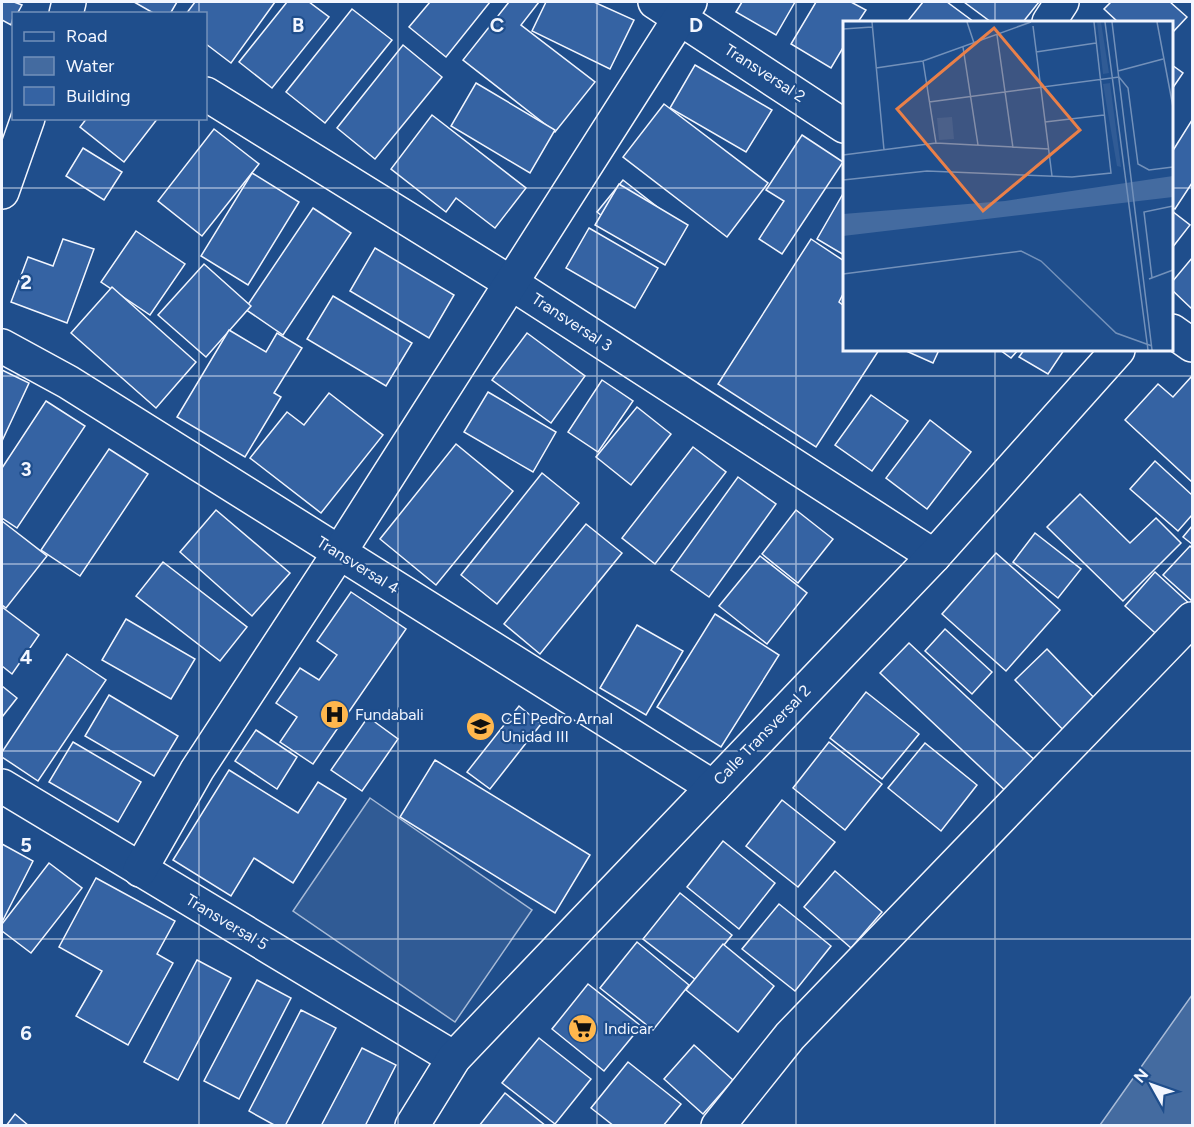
<svg xmlns="http://www.w3.org/2000/svg" width="1194" height="1127" font-family="Figtree,sans-serif">
	<style>
		.built { fill: #305b95; stroke: #a8bbd7; stroke-width: 1.5 }
		.water { fill: #446ba0; stroke: #a8bbd7; stroke-width: 1.5 }
		.building { fill: #3563a3; stroke: #f2f6ff; stroke-width: 1.5 }
		.lines { fill: none; stroke-linecap: round; stroke-linejoin: round }
		.street-casing { stroke: #f2f6ff; stroke-width: 36 }
		.street { stroke: #1f4e8c; stroke-width: 33 }
		.grid { fill: none; stroke: #f2f6ff; stroke-width: 1.5; stroke-opacity: 0.55 }
		.labels { text-anchor: middle; dominant-baseline: central; stroke-width: 4.5; stroke-linejoin: round; paint-order: stroke }
		.street-label { font-size: 16px; fill: #f2f6ff; stroke: #1f4e8c }
		.poi-label { font-size: 16px; fill: #f2f6ff; stroke: #1f4e8c; text-anchor: start }
		.inset-road { fill: none; stroke: #7391ba; stroke-width: 1.5 }
		.view { fill: #ea8049; fill-opacity: 0.15; stroke: #ea8049; stroke-width: 3 }
		.inset-edge { fill: none; stroke: #f2f6ff; stroke-width: 3 }
		.grid-label { font-size: 20px; text-anchor: middle; font-weight: bold; fill: #f2f6ff; stroke: #1f4e8c; stroke-width: 4.5; stroke-linejoin: round; paint-order: stroke }
	</style>
	<rect width="100%" height="100%" fill="#1f4e8c"/>
	<polygon class="built" points="370,798 532,910 455,1022 293,911"/>
	<polygon class="water" points="1192,995 1192,1125 1100,1125"/>
	<g class="building">
		<polygon points="2,2 14,2 22,5 17,14 14,14 11,25 2,20"/>
		<polygon points="134,2 177,2 170,14 155,14"/>
		<polygon points="195,2 275,2 231,63 206,44 206,14 186,14"/>
		<polygon points="287,2 309,2 329,17 272,88 239,62"/>
		<polygon points="430,2 490,2 446,57 409,27"/>
		<polygon points="509,2 539,2 521,25 595,82 555,132 463,60"/>
		<polygon points="546,2 594,2 634,20 610,69 532,31"/>
		<polygon points="742,2 795,2 776,35 736,12"/>
		<polygon points="816,2 851,2 866,10 858,22 844,22 844,46 831,68 791,44"/>
		<polygon points="923,2 947,2 974,22 907,22"/>
		<polygon points="964,2 1039,2 1023,22 991,22"/>
		<polygon points="1111,2 1170,2 1187,17 1172,33 1172,22 1118,22 1104,9"/>
		<polygon points="352,9 392,40 325,123 286,92"/>
		<polygon points="403,45 442,77 375,159 337,128"/>
		<polygon points="695,65 772,110 746,152 670,108"/>
		<polygon points="1172,65 1183,73 1172,89"/>
		<polygon points="476,83 555,130 530,173 451,126"/>
		<polygon points="664,104 768,183 727,237 623,157"/>
		<polygon points="432,115 526,188 495,228 456,198 446,212 391,169"/>
		<polygon points="87,118 158,118 124,162 80,127"/>
		<polygon points="1192,120 1192,183 1175,209 1172,207 1172,152"/>
		<polygon points="214,129 259,164 202,236 158,201"/>
		<polygon points="802,135 843,162 782,254 759,239 784,201 766,190"/>
		<polygon points="83,148 122,172 104,200 66,176"/>
		<polygon points="252,173 299,202 248,285 201,256"/>
		<polygon points="623,180 670,217 644,250 597,212"/>
		<polygon points="619,184 688,225 665,265 595,225"/>
		<polygon points="844,192 844,255 817,239"/>
		<polygon points="313,208 351,233 283,335 245,309"/>
		<polygon points="1172,211 1190,225 1172,248"/>
		<polygon points="589,228 658,268 635,308 566,268"/>
		<polygon points="136,231 185,264 150,315 101,282"/>
		<polygon points="63,239 94,249 67,323 11,302 28,257 53,266"/>
		<polygon points="811,239 844,261 844,292 839,302 844,306 844,350 879,350 816,447 718,384"/>
		<polygon points="375,248 454,295 429,338 350,291"/>
		<polygon points="1192,258 1192,309 1172,290 1172,282"/>
		<polygon points="204,264 251,306 206,357 158,315"/>
		<polygon points="112,287 196,362 156,408 71,333"/>
		<polygon points="333,296 412,343 386,386 307,339"/>
		<polygon points="229,330 266,352 277,333 302,348 274,393 281,397 245,457 177,417"/>
		<polygon points="527,333 585,376 551,423 492,380"/>
		<polygon points="904,350 939,350 933,363"/>
		<polygon points="1000,350 1018,350 1011,358"/>
		<polygon points="1024,350 1064,350 1048,374 1019,357"/>
		<polygon points="2,370 29,383 2,441"/>
		<polygon points="1192,376 1192,482 1125,420 1158,384 1173,397"/>
		<polygon points="602,380 633,401 598,452 568,432"/>
		<polygon points="488,392 556,432 533,472 464,432"/>
		<polygon points="329,393 383,435 321,513 250,458 287,412 304,425"/>
		<polygon points="871,395 908,421 872,471 835,445"/>
		<polygon points="46,401 85,426 17,528 2,518 2,468"/>
		<polygon points="637,407 671,434 631,485 596,457"/>
		<polygon points="930,420 971,452 927,509 886,478"/>
		<polygon points="456,444 513,491 436,585 380,539"/>
		<polygon points="693,447 726,472 655,564 622,538"/>
		<polygon points="109,449 148,474 80,576 41,550"/>
		<polygon points="1155,461 1192,495 1192,515 1178,531 1130,489"/>
		<polygon points="542,473 579,503 497,604 461,575"/>
		<polygon points="738,477 776,504 709,597 671,570"/>
		<polygon points="1080,494 1130,543 1156,518 1181,543 1123,601 1047,527"/>
		<polygon points="216,510 290,573 252,616 180,552"/>
		<polygon points="796,510 833,539 798,583 762,554"/>
		<polygon points="2,521 47,556 6,608 2,605"/>
		<polygon points="586,524 622,553 540,654 504,624"/>
		<polygon points="1192,526 1192,544 1183,537"/>
		<polygon points="1035,533 1081,569 1058,598 1013,562"/>
		<polygon points="1190,546 1192,548 1192,601 1163,575"/>
		<polygon points="996,553 1060,610 1006,671 942,614"/>
		<polygon points="760,556 807,593 767,644 719,606"/>
		<polygon points="163,562 247,627 220,661 136,596"/>
		<polygon points="1155,572 1192,606 1163,640 1125,606"/>
		<polygon points="351,592 406,629 313,764 280,742 297,717 276,703 300,668 319,680 337,655 317,641"/>
		<polygon points="2,607 39,635 12,674 2,666"/>
		<polygon points="715,614 779,655 721,747 657,707"/>
		<polygon points="126,619 195,659 171,699 102,660"/>
		<polygon points="637,625 683,651 646,715 600,688"/>
		<polygon points="945,629 992,672 972,694 925,651"/>
		<polygon points="909,643 1039,764 1010,795 880,673"/>
		<polygon points="1047,649 1102,706 1070,737 1015,680"/>
		<polygon points="67,654 106,680 38,781 2,757 2,752"/>
		<polygon points="2,686 17,698 2,717"/>
		<polygon points="866,692 919,734 882,779 830,738"/>
		<polygon points="109,695 178,736 154,776 85,736"/>
		<polygon points="519,706 541,724 490,789 467,772"/>
		<polygon points="368,717 398,739 362,791 331,770"/>
		<polygon points="256,730 297,757 277,789 235,761"/>
		<polygon points="73,742 141,782 118,822 49,782"/>
		<polygon points="829,742 882,784 845,830 793,788"/>
		<polygon points="925,743 977,785 941,831 888,788"/>
		<polygon points="435,760 590,855 555,913 400,817"/>
		<polygon points="229,770 298,813 318,782 346,799 293,883 254,858 231,896 173,860"/>
		<polygon points="782,800 835,842 798,887 746,846"/>
		<polygon points="723,841 775,883 739,929 687,887"/>
		<polygon points="2,844 33,861 2,922"/>
		<polygon points="49,863 82,888 31,953 2,931 2,924"/>
		<polygon points="835,871 882,912 851,948 804,907"/>
		<polygon points="96,878 175,921 157,954 173,963 128,1045 76,1016 102,971 59,947"/>
		<polygon points="680,893 732,935 696,980 643,939"/>
		<polygon points="779,904 831,946 795,991 742,949"/>
		<polygon points="637,942 689,985 653,1030 600,988"/>
		<polygon points="723,944 774,986 738,1032 686,990"/>
		<polygon points="197,960 231,978 178,1080 144,1062"/>
		<polygon points="257,980 291,998 239,1099 204,1081"/>
		<polygon points="588,984 641,1026 604,1071 552,1029"/>
		<polygon points="301,1010 336,1028 285,1126 276,1126 249,1111"/>
		<polygon points="539,1038 591,1079 555,1124 502,1083"/>
		<polygon points="694,1045 733,1080 703,1114 664,1079"/>
		<polygon points="362,1048 396,1065 365,1126 321,1126"/>
		<polygon points="628,1062 681,1104 663,1126 614,1126 591,1108"/>
		<polygon points="505,1093 546,1126 479,1126"/>
		<polygon points="15,1114 29,1126 6,1126"/>
	</g>
	<g class="lines">
		<defs>
			<g id="street">
				<polyline points="655,2 844,126"/>
				<polyline points="66,14 69,2"/>
				<polyline points="1049,22 1062,2"/>
				<polyline points="206,94 511,283 934,556"/>
				<polyline points="2,192 28,118"/>
				<polyline points="1172,331 1192,345"/>
				<polyline points="2,346 68,382 713,787"/>
				<polyline points="2,786 454,1058"/>
				<polyline points="140,870 197,770 339,553 690,2"/>
				<polyline points="412,1126 454,1058 934,556 1118,350"/>
				<polyline points="718,1126 790,1036 1192,619"/>
			</g>
		</defs>
		<use href="#street" class="street-casing"/>
		<use href="#street" class="street"/>
	</g>
	<path class="grid" d="M 199,2 L 199,14M 398,2 L 398,1126M 597,2 L 597,1126M 796,2 L 796,1126M 995,2 L 995,22M 199,118 L 199,1126M 2,188 L 844,188M 1172,188 L 1192,188M 995,350 L 995,1126M 2,376 L 1192,376M 2,564 L 1192,564M 2,751 L 1192,751M 2,939 L 1192,939"/>
	<defs>
		<symbol id="hospital-disc" viewBox="-11 -11 22 22"><circle r="9.5" fill="#ffb74d" stroke="#1f4e8c"/><path d="M-5-5h3v3.5h4V-5h3V5h-3V1.5h-4V5h-3Z" fill="#111"/></symbol>
		<symbol id="school-disc" viewBox="-11 -11 22 22"><circle r="9.5" fill="#ffb74d" stroke="#1f4e8c"/><path d="M0-5L7-2L0 1L-7-2ZM-4 1L0 2.5L4 1V4Q0 6-4 4Z" fill="#111"/></symbol>
		<symbol id="supermarket-disc" viewBox="-11 -11 22 22"><circle r="9.5" fill="#ffb74d" stroke="#1f4e8c"/><path d="M-6-5.5h2.5l.6 2H6L4.5 2H-2.5L-4.4-4H-6ZM-1.5 3.2a1.3 1.3 0 1 0 .1 0ZM3 3.2a1.3 1.3 0 1 0 .1 0Z" fill="#111"/></symbol>
	</defs>
	<g fill-rule="evenodd">
		<use href="#hospital-disc" x="318" y="698" width="33" height="33"/>
		<use href="#school-disc" x="464" y="710" width="33" height="33"/>
		<use href="#supermarket-disc" x="566" y="1012" width="33" height="33"/>
	</g>
	<g class="labels">
		<g class="street-label">
			<text transform="translate(765 73) rotate(33)">Transversal 2</text>
			<text transform="translate(572 322) rotate(33)">Transversal 3</text>
			<text transform="translate(358 565) rotate(32)">Transversal 4</text>
			<text transform="translate(762 735) rotate(-46)">Calle Transversal 2</text>
			<text transform="translate(227 922) rotate(31)">Transversal 5</text>
		</g>
		<g class="poi-label">
			<text x="355" y="714">Fundabali</text>
			<text x="501" y="718">CEI Pedro Arnal<tspan x="501" dy="18">Unidad III</tspan></text>
			<text x="604" y="1028">Indicar</text>
		</g>
	</g>
	<g transform="translate(843 21)">
		<rect width="330" height="330" fill="#1f4e8c"/>
		<path d="M 254,1 L 258,1 L 266,52 L 260,53 ZM 267,62 L 278,146 L 274,145 L 260,63 ZM 109,96 L 111,118 L 96,119 L 94,97 Z" fill="#305b95"/>
		<path d="M 330,155 L 330,176 L 0,215 L 0,193 L 162,180 Z" fill="#446ba0"/>
		<path class="inset-road" d="M 29,1 L 41,129M 124,1 L 131,22M 262,1 L 305,329M 269,1 L 309,329M 314,1 L 330,86M 190,5 L 209,155M 0,8 L 29,6M 154,14 L 170,127M 120,26 L 135,124M 193,31 L 253,22M 80,40 L 93,122M 33,47 L 80,40 L 188,1M 275,50 L 320,38M 86,81 L 276,56 L 285,67 L 295,143 L 306,149 L 330,146M 202,101 L 261,94M 0,134 L 93,122 L 206,128M 0,159 L 84,150 L 229,156 L 268,152 L 251,1M 0,253 L 178,230 L 198,240 L 273,312 L 309,325M 309,257 L 301,191 L 330,185M 306,258 L 330,249"/>
		<path class="view" d="M 151,7 L 237,109 L 140,190 L 54,88 Z"/>
		<rect width="330" height="330" class="inset-edge"/>
	</g>
	<g class="grid-label">
		<text x="298" y="32">B</text>
		<text x="497" y="32">C</text>
		<text x="696" y="32">D</text>
		<text x="26" y="289">2</text>
		<text x="26" y="476">3</text>
		<text x="26" y="664">4</text>
		<text x="26" y="852">5</text>
		<text x="26" y="1040">6</text>
	</g>
	<rect width="1194" height="1127" fill="none" stroke="#f2f6ff" stroke-width="6"/>
	<rect x="12" y="12" width="195" height="108" fill="#1f4e8c" stroke="#7391ba" stroke-width="1.5"/>
	<rect x="24" y="32" width="30" height="9" fill="#1f4e8c" stroke="#7391ba" stroke-width="1.5"/>
	<text x="66" y="42" font-size="18" fill="#f2f6ff">Road</text>
	<rect x="24" y="57" width="30" height="18" fill="#446ba0" stroke="#7391ba" stroke-width="1.5"/>
	<text x="66" y="72" font-size="18" fill="#f2f6ff">Water</text>
	<rect x="24" y="87" width="30" height="18" fill="#3563a3" stroke="#7391ba" stroke-width="1.5"/>
	<text x="66" y="102" font-size="18" fill="#f2f6ff">Building</text>
	<g transform="translate(1152 1085) rotate(310)" stroke="#1f4e8c" stroke-width="4.5" paint-order="stroke">
	<path d="M0-4.5L10 22L0 15L-10 22Z" fill="#f2f6ff"/>
	<text y="-9" font-size="16" font-weight="bold" text-anchor="middle" fill="#f2f6ff">N</text>
	</g>
</svg>
